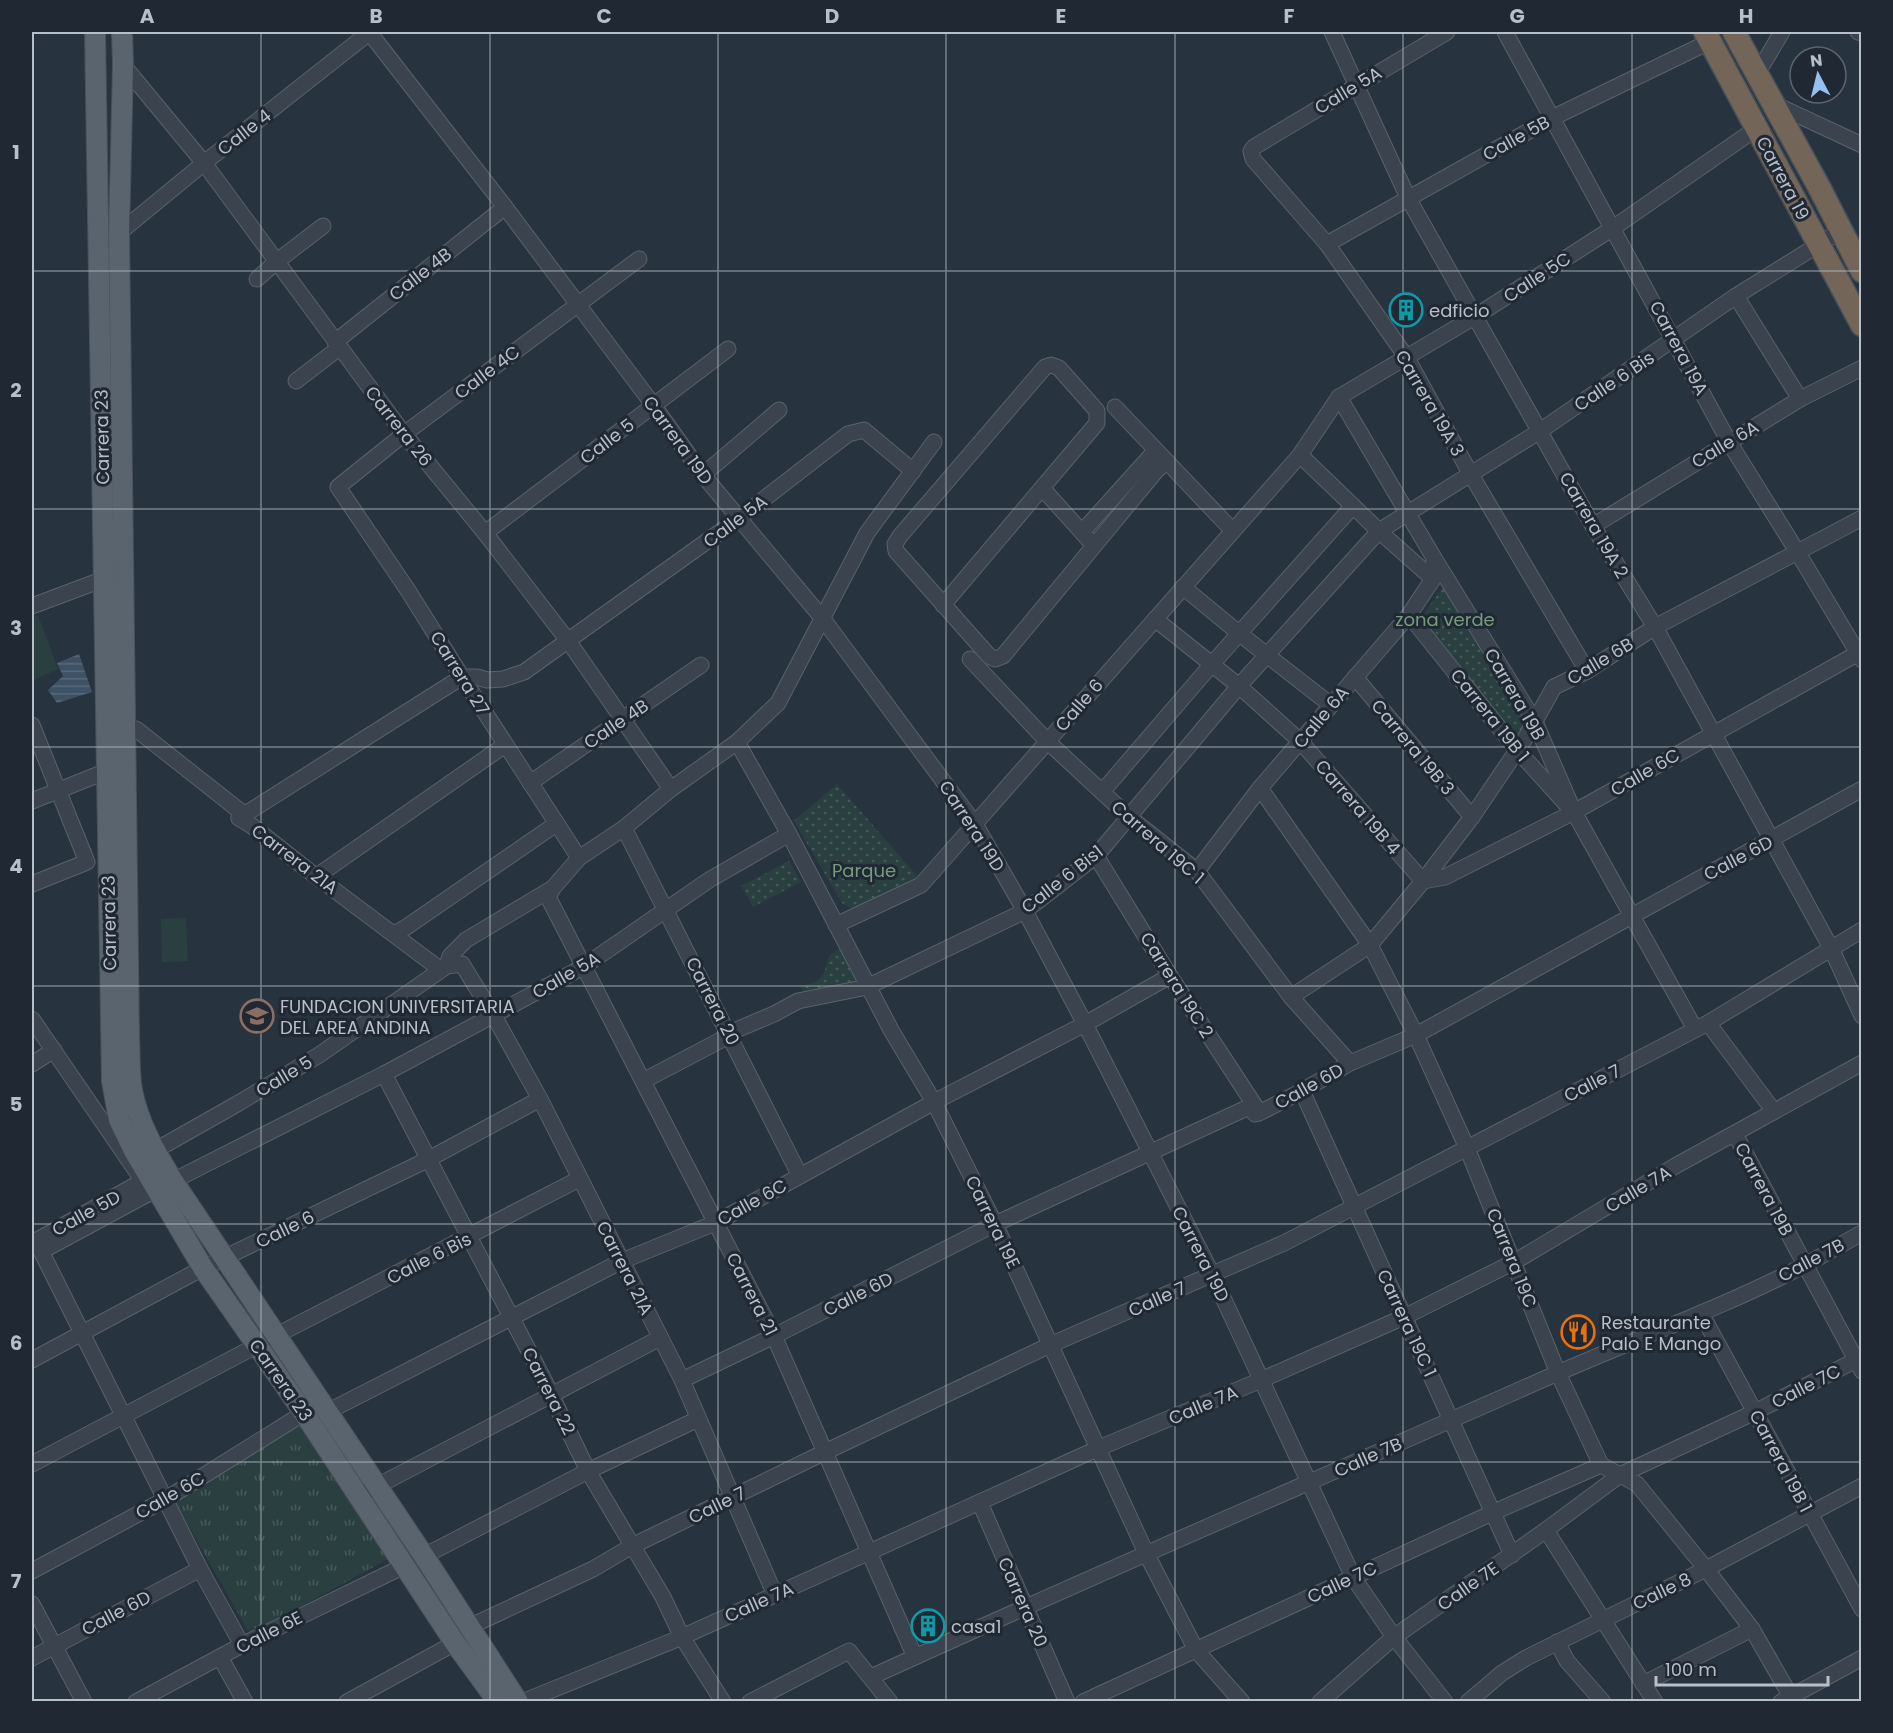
<svg xmlns="http://www.w3.org/2000/svg" width="1893" height="1733" font-family="Poppins,sans-serif">
	<style>
		.grass { fill: url(#grass-tufts) }
		.park { fill: url(#park-dots) }
		.garden { fill: #2a4040 }
		.water { fill: url(#water-rules) }
		.lines { fill: none; stroke-linecap: round; stroke-linejoin: round }
		.minor-casing { stroke: #59626b; stroke-width: 17 }
		.major-casing { stroke: #47505a; stroke-width: 22 }
		.highway-casing { stroke: #464f58; stroke-width: 25 }
		.minor { stroke: #3b444e; stroke-width: 15 }
		.major { stroke: #59646e; stroke-width: 20 }
		.highway { stroke: #736659; stroke-width: 22 }
		.grid { fill: none; stroke: #b7bfc8; stroke-width: 1.5; stroke-opacity: 0.55 }
		.labels { text-anchor: middle; dominant-baseline: central; stroke-width: 6; stroke-linejoin: round; paint-order: stroke }
		.street-label { font-size: 18px; fill: #b7bfc8; stroke: #202933 }
		.poi-label { font-size: 18px; fill: #b7bfc8; stroke: #202933; text-anchor: start }
		.park-label { font-size: 18px; fill: #779c7d; stroke: #202933 }
		.neatline { fill: none; stroke: #b7bfc8; stroke-width: 2 }
		.grid-label { font-size: 20px; text-anchor: middle; font-weight: bold; fill: #b7bfc8 }
	</style>
	<defs>
		<pattern id="grass-tufts" width="24" height="20" patternUnits="userSpaceOnUse" patternTransform="scale(1.5)"><rect width="24" height="20" fill="#2a4040"/><path d="M3 7l-1-3M5 7V3M7 7l1-3M15 17l-1-3M17 17v-4M19 17l1-3" fill="none" stroke="#475a5a"/></pattern>
		<pattern id="park-dots" width="8" height="8" patternUnits="userSpaceOnUse" patternTransform="scale(1.5)"><rect width="8" height="8" fill="#2a4040"/><path d="M2 2h.1M6 6h.1" fill="none" stroke="#475a5a" stroke-width="1.8" stroke-linecap="round"/></pattern>
		<pattern id="water-rules" width="6" height="5" patternUnits="userSpaceOnUse" patternTransform="scale(1.5)"><rect width="6" height="5" fill="#3e5265"/><path d="M0 2.5h6" fill="none" stroke="#58697a"/></pattern>
	</defs>
	<rect width="100%" height="100%" fill="#27333e"/>
	<polygon class="grass" points="300,1419 392,1557 250,1634 170,1493"/>
	<g class="park">
		<polygon points="1446,583 1530,721 1516,740 1420,619"/>
		<polygon points="837,784 917,876 869,911 855,911 842,903 794,821"/>
		<polygon points="789,861 801,882 753,907 741,886"/>
		<polygon points="842,946 864,984 805,998 801,987 817,981 824,973 829,956"/>
	</g>
	<g class="garden">
		<polygon points="38,615 58,669 32,681 32,617"/>
		<polygon points="186,918 188,961 162,962 161,919"/>
	</g>
	<polygon class="water" points="79,654 92,692 57,703 48,690 63,676 57,663"/>
	<g class="lines">
		<defs>
			<g id="minor">
				<polyline points="369,32 505,207 654,406 703,475 823,619 975,824 1025,911 1085,1024 1212,1274 1353,1577 1394,1637 1445,1702"/>
				<polyline points="1332,32 1408,198 1593,526 1655,627 1831,948 1862,1016"/>
				<polyline points="1447,32 1254,147 1251,151 1253,159 1327,244 1407,358 1470,473 1587,671"/>
				<polyline points="1505,32 1729,442 1798,553 1862,660"/>
				<polyline points="1858,32 1862,33"/>
				<polyline points="123,65 204,163 404,434 485,533 569,642 671,789"/>
				<polyline points="1757,74 1782,32"/>
				<polyline points="1772,103 1862,145"/>
				<polyline points="119,233 204,163 370,32"/>
				<polyline points="1327,244 1552,118 1711,41"/>
				<polyline points="257,279 276,262 323,226"/>
				<polyline points="1736,296 1800,399"/>
				<polyline points="335,342 505,207"/>
				<polyline points="296,381 339,348"/>
				<polyline points="1339,397 1434,558 1535,722 1574,812 1695,1029"/>
				<polyline points="1115,407 1233,531"/>
				<polyline points="1300,455 1379,531 1433,579"/>
				<polyline points="703,475 779,410"/>
				<polyline points="1043,489 1089,540"/>
				<polyline points="1593,526 1800,399 1862,368"/>
				<polyline points="1082,532 1155,451"/>
				<polyline points="485,533 728,349"/>
				<polyline points="1183,587 1240,634 1331,705"/>
				<polyline points="943,605 1097,423 1097,411 1059,368 1051,365 1045,367 900,536 895,544 896,551 989,656 995,659 1003,656 1156,471 1166,462"/>
				<polyline points="32,606 104,579"/>
				<polyline points="1409,615 1517,750 1566,804"/>
				<polyline points="1155,619 1239,686 1300,741 1423,881 1445,877 1574,812 1862,651"/>
				<polyline points="970,659 1047,741 1129,817 1197,871 1291,997 1350,1063"/>
				<polyline points="1355,677 1472,817"/>
				<polyline points="32,725 87,862 32,884"/>
				<polyline points="126,729 136,729 240,811 239,818 252,826 309,871 441,970"/>
				<polyline points="737,742 789,834 891,1030 934,1102 995,1224 1146,1553 1196,1650 1242,1702"/>
				<polyline points="530,783 701,665"/>
				<polyline points="1260,788 1370,945 1416,1035 1467,1148 1558,1373 1601,1465 1637,1484 1706,1569 1752,1629 1794,1702"/>
				<polyline points="1102,792 1212,664 1353,506"/>
				<polyline points="32,801 107,771"/>
				<polyline points="239,818 462,677 477,677 487,680 503,679 524,672 738,519 848,434 864,430 913,471"/>
				<polyline points="624,828 800,1176"/>
				<polyline points="1096,856 1170,976 1259,1112"/>
				<polyline points="579,858 462,677 409,592 338,487 404,434 639,259"/>
				<polyline points="1197,871 1260,788 1409,615 1433,579 1434,559"/>
				<polyline points="317,876 505,745"/>
				<polyline points="836,925 921,885 1300,455 1339,397 1476,316 1613,228 1757,128"/>
				<polyline points="394,934 405,928 556,824"/>
				<polyline points="447,966 450,956 466,940 553,888"/>
				<polyline points="1291,997 1370,945 1423,881 1472,817 1526,737 1554,687 1587,671 1655,627 1862,518"/>
				<polyline points="32,1019 141,1178 139,1183 32,1243"/>
				<polyline points="1708,1023 1773,1110"/>
				<polyline points="32,1064 54,1050"/>
				<polyline points="384,1074 543,1378 588,1471 663,1597 682,1637 723,1702"/>
				<polyline points="643,1081 721,1040 729,1033 774,1014 798,1001 867,987 1025,911 1096,856 1239,686 1379,531 1540,431 1736,296 1834,235 1840,237 1847,244"/>
				<polyline points="1302,1091 1512,1555"/>
				<polyline points="1735,1134 1862,1371"/>
				<polyline points="154,1151 237,1104 319,1055 441,970 447,966 462,964 494,1016 540,1099 682,1380 775,1595"/>
				<polyline points="36,1241 200,1569 242,1645"/>
				<polyline points="42,1251 157,1189 384,1074 583,967 709,880 789,834"/>
				<polyline points="1701,1313 1862,1609"/>
				<polyline points="277,1335 579,1179"/>
				<polyline points="32,1360 203,1268 427,1160 540,1099"/>
				<polyline points="682,1380 774,1336 995,1224 1249,1107 1255,1114 1259,1113 1302,1091 1350,1063 1416,1035 1862,789"/>
				<polyline points="327,1412 622,1261 715,1223 934,1102 1085,1024 1170,976"/>
				<polyline points="32,1464 256,1346"/>
				<polyline points="360,1495 660,1338"/>
				<polyline points="980,1503 1067,1702"/>
				<polyline points="1546,1530 1655,1702"/>
				<polyline points="424,1556 588,1471 698,1419"/>
				<polyline points="32,1571 166,1499 304,1413"/>
				<polyline points="32,1604 84,1702"/>
				<polyline points="471,1626 593,1569 632,1546 823,1453 1050,1345 1284,1243 1708,1023 1862,930"/>
				<polyline points="1557,1642 1567,1661 1603,1702"/>
				<polyline points="220,1657 245,1702"/>
				<polyline points="915,1657 774,1336 548,897 553,888 579,858 624,828 671,789 737,742 778,703 867,533 934,442"/>
				<polyline points="32,1658 200,1569"/>
				<path d="M 871,1677 C 1091,1576 1314,1481 1535,1383 C 1624,1343 1718,1310 1805,1265 C 1824,1255 1843,1243 1862,1233"/>
				<polyline points="1643,1684 1752,1629"/>
				<polyline points="136,1702 242,1645 404,1566"/>
				<polyline points="347,1702 455,1643"/>
				<polyline points="522,1702 682,1637 1099,1448 1261,1380 1404,1317 1514,1262 1677,1165 1862,1063"/>
				<polyline points="750,1702 849,1651 890,1702"/>
				<polyline points="1083,1702 1492,1513 1601,1465"/>
				<polyline points="1320,1702 1394,1637 1546,1530 1620,1475 1755,1412 1862,1357"/>
				<polyline points="1468,1702 1502,1673 1526,1658 1706,1569 1862,1486"/>
				<polyline points="1781,1702 1862,1658"/>
			</g>
			<g id="major">
				<polyline points="95,32 112,1081 119,1120 134,1151 203,1268 304,1413 455,1643 498,1702"/>
				<path d="M 122,32 L 123,65 L 119,233 L 129,1038 C 130,1055 129,1074 132,1090 C 138,1123 156,1153 173,1181 L 424,1556 L 518,1702"/>
			</g>
			<g id="highway">
				<polyline points="1705,32 1862,325"/>
				<polyline points="1734,32 1819,187 1862,271"/>
			</g>
		</defs>
		<use href="#minor" class="minor-casing"/>
		<use href="#major" class="major-casing"/>
		<use href="#highway" class="highway-casing"/>
		<use href="#minor" class="minor"/>
		<use href="#major" class="major"/>
		<use href="#highway" class="highway"/>
	</g>
	<path class="grid" d="M 261,32 L 261,1702M 490,32 L 490,1702M 718,32 L 718,1702M 946,32 L 946,1702M 1175,32 L 1175,1702M 1403,32 L 1403,1702M 1632,32 L 1632,1702M 32,271 L 1862,271M 32,509 L 1862,509M 32,747 L 1862,747M 32,986 L 1862,986M 32,1224 L 1862,1224M 32,1462 L 1862,1462"/>
	<defs>
		<symbol id="building-ring" viewBox="-11 -11 22 22"><circle r="9.5" fill="#202933" stroke="#0f9aa8" stroke-width="1.5"/><path d="M-4-6H4V6H1V3H-1V6H-4ZM-2.5-4.3h1.7v1.8h-1.7ZM.8-4.3h1.7v1.8H.8ZM-2.5-1h1.7V.8h-1.7ZM.8-1h1.7V.8H.8Z" fill="#0f9aa8"/></symbol>
		<symbol id="university-ring" viewBox="-11 -11 22 22"><circle r="9.5" fill="#202933" stroke="#8d6e63" stroke-width="1.5"/><path d="M0-5L7-2L0 1L-7-2ZM-4 1L0 2.5L4 1V4Q0 6-4 4Z" fill="#8d6e63"/></symbol>
		<symbol id="restaurant-ring" viewBox="-11 -11 22 22"><circle r="9.5" fill="#202933" stroke="#e8710a" stroke-width="1.5"/><path d="M-5-6h1v4h1v-4h1v4h1v-4h1v5L-1.5 .5V6h-2V.5L-5-1ZM5-6V6H3V1.5H1.5Q1.5-4 5-6Z" fill="#e8710a"/></symbol>
	</defs>
	<g fill-rule="evenodd">
		<use href="#building-ring" x="1387" y="291" width="38" height="38"/>
		<use href="#university-ring" x="238" y="997" width="38" height="38"/>
		<use href="#restaurant-ring" x="1559" y="1313" width="38" height="38"/>
		<use href="#building-ring" x="909" y="1607" width="38" height="38"/>
	</g>
	<g class="labels">
		<g class="street-label">
			<text transform="translate(1348 90) rotate(-31)">Calle 5A</text>
			<text transform="translate(244 132) rotate(-38)">Calle 4</text>
			<text transform="translate(1516 138) rotate(-29)">Calle 5B</text>
			<text transform="translate(1783 178) rotate(62)">Carrera 19</text>
			<text transform="translate(420 274) rotate(-38)">Calle 4B</text>
			<text transform="translate(1537 277) rotate(-33)">Calle 5C</text>
			<text transform="translate(1679 348) rotate(62)">Carrera 19A</text>
			<text transform="translate(487 372) rotate(-37)">Calle 4C</text>
			<text transform="translate(1614 381) rotate(-34)">Calle 6 Bis</text>
			<text transform="translate(1430 403) rotate(60)">Carrera 19A 3</text>
			<text transform="translate(399 426) rotate(52)">Carrera 26</text>
			<text transform="translate(102 437) rotate(-91)">Carrera 23</text>
			<text transform="translate(678 440) rotate(54)">Carrera 19D</text>
			<text transform="translate(607 441) rotate(-37)">Calle 5</text>
			<text transform="translate(1725 444) rotate(-31)">Calle 6A</text>
			<text transform="translate(735 521) rotate(-37)">Calle 5A</text>
			<text transform="translate(1594 525) rotate(60)">Carrera 19A 2</text>
			<text transform="translate(1600 661) rotate(-31)">Calle 6B</text>
			<text transform="translate(460 673) rotate(58)">Carrera 27</text>
			<text transform="translate(1515 694) rotate(60)">Carrera 19B</text>
			<text transform="translate(1079 705) rotate(-49)">Calle 6</text>
			<text transform="translate(1490 715) rotate(51)">Carrera 19B 1</text>
			<text transform="translate(1321 717) rotate(-50)">Calle 6A</text>
			<text transform="translate(616 724) rotate(-34)">Calle 4B</text>
			<text transform="translate(1413 747) rotate(50)">Carrera 19B 3</text>
			<text transform="translate(1645 772) rotate(-30)">Calle 6C</text>
			<text transform="translate(1358 807) rotate(49)">Carrera 19B 4</text>
			<text transform="translate(972 826) rotate(57)">Carrera 19D</text>
			<text transform="translate(1158 842) rotate(41)">Carrera 19C 1</text>
			<text transform="translate(1738 858) rotate(-28)">Calle 6D</text>
			<text transform="translate(295 859) rotate(37)">Carrera 21A</text>
			<text transform="translate(1062 879) rotate(-38)">Calle 6 Bis1</text>
			<text transform="translate(109 923) rotate(-91)">Carrera 23</text>
			<text transform="translate(566 975) rotate(-30)">Calle 5A</text>
			<text transform="translate(1177 985) rotate(58)">Carrera 19C 2</text>
			<text transform="translate(713 1001) rotate(63)">Carrera 20</text>
			<text transform="translate(284 1076) rotate(-31)">Calle 5</text>
			<text transform="translate(1592 1083) rotate(-27)">Calle 7</text>
			<text transform="translate(1309 1086) rotate(-29)">Calle 6D</text>
			<text transform="translate(1638 1189) rotate(-31)">Calle 7A</text>
			<text transform="translate(1764 1189) rotate(62)">Carrera 19B</text>
			<text transform="translate(752 1202) rotate(-29)">Calle 6C</text>
			<text transform="translate(86 1213) rotate(-29)">Calle 5D</text>
			<text transform="translate(993 1222) rotate(64)">Carrera 19E</text>
			<text transform="translate(285 1229) rotate(-26)">Calle 6</text>
			<text transform="translate(1201 1254) rotate(63)">Carrera 19D</text>
			<text transform="translate(429 1258) rotate(-27)">Calle 6 Bis</text>
			<text transform="translate(1512 1258) rotate(68)">Carrera 19C</text>
			<text transform="translate(1811 1260) rotate(-28)">Calle 7B</text>
			<text transform="translate(625 1268) rotate(63)">Carrera 21A</text>
			<text transform="translate(752 1294) rotate(63)">Carrera 21</text>
			<text transform="translate(858 1294) rotate(-27)">Calle 6D</text>
			<text transform="translate(1157 1299) rotate(-24)">Calle 7</text>
			<text transform="translate(1407 1323) rotate(65)">Carrera 19C 1</text>
			<text transform="translate(281 1380) rotate(55)">Carrera 23</text>
			<text transform="translate(1806 1386) rotate(-27)">Calle 7C</text>
			<text transform="translate(549 1391) rotate(63)">Carrera 22</text>
			<text transform="translate(1203 1405) rotate(-23)">Calle 7A</text>
			<text transform="translate(1368 1457) rotate(-24)">Calle 7B</text>
			<text transform="translate(1781 1461) rotate(62)">Carrera 19B 1</text>
			<text transform="translate(170 1495) rotate(-30)">Calle 6C</text>
			<text transform="translate(717 1505) rotate(-26)">Calle 7</text>
			<text transform="translate(1342 1582) rotate(-25)">Calle 7C</text>
			<text transform="translate(1468 1586) rotate(-35)">Calle 7E</text>
			<text transform="translate(1662 1591) rotate(-26)">Calle 8</text>
			<text transform="translate(759 1602) rotate(-24)">Calle 7A</text>
			<text transform="translate(1023 1602) rotate(66)">Carrera 20</text>
			<text transform="translate(116 1613) rotate(-28)">Calle 6D</text>
			<text transform="translate(269 1632) rotate(-27)">Calle 6E</text>
		</g>
		<g class="poi-label">
			<text x="1429" y="310">edficio</text>
			<text x="280" y="1006">FUNDACION UNIVERSITARIA<tspan x="280" dy="21">DEL AREA ANDINA</tspan></text>
			<text x="1601" y="1322">Restaurante<tspan x="1601" dy="21">Palo E Mango</tspan></text>
			<text x="951" y="1626">casa1</text>
		</g>
		<g class="park-label">
			<text x="1445" y="619">zona verde</text>
			<text x="864" y="870">Parque</text>
		</g>
	</g>
	<rect width="1893" height="1733" fill="none" stroke="#202933" stroke-width="66"/>
	<g transform="translate(1818 75) rotate(353)"><circle r="28" fill="#202933" stroke="#5c656f" stroke-width="1.5"/>
	<path d="M0-4.5L10 22L0 15L-10 22Z" fill="#95c0ef"/>
	<text y="-9" font-size="16" font-weight="bold" text-anchor="middle" fill="#b7bfc8">N</text>
	</g>
	<path d="M1656 1676v9h172v-9" fill="none" stroke="#b7bfc8" stroke-width="3"/>
	<text x="1665" y="1676" font-size="18" fill="#b7bfc8" stroke="#202933" stroke-width="4.5" paint-order="stroke">100 m</text>
	<rect x="33" y="33" width="1827" height="1667" class="neatline"/>
	<g class="grid-label">
		<text x="147" y="23">A</text>
		<text x="376" y="23">B</text>
		<text x="604" y="23">C</text>
		<text x="832" y="23">D</text>
		<text x="1061" y="23">E</text>
		<text x="1289" y="23">F</text>
		<text x="1517" y="23">G</text>
		<text x="1746" y="23">H</text>
		<text x="16" y="159">1</text>
		<text x="16" y="397">2</text>
		<text x="16" y="635">3</text>
		<text x="16" y="873">4</text>
		<text x="16" y="1111">5</text>
		<text x="16" y="1350">6</text>
		<text x="16" y="1588">7</text>
	</g>
</svg>
